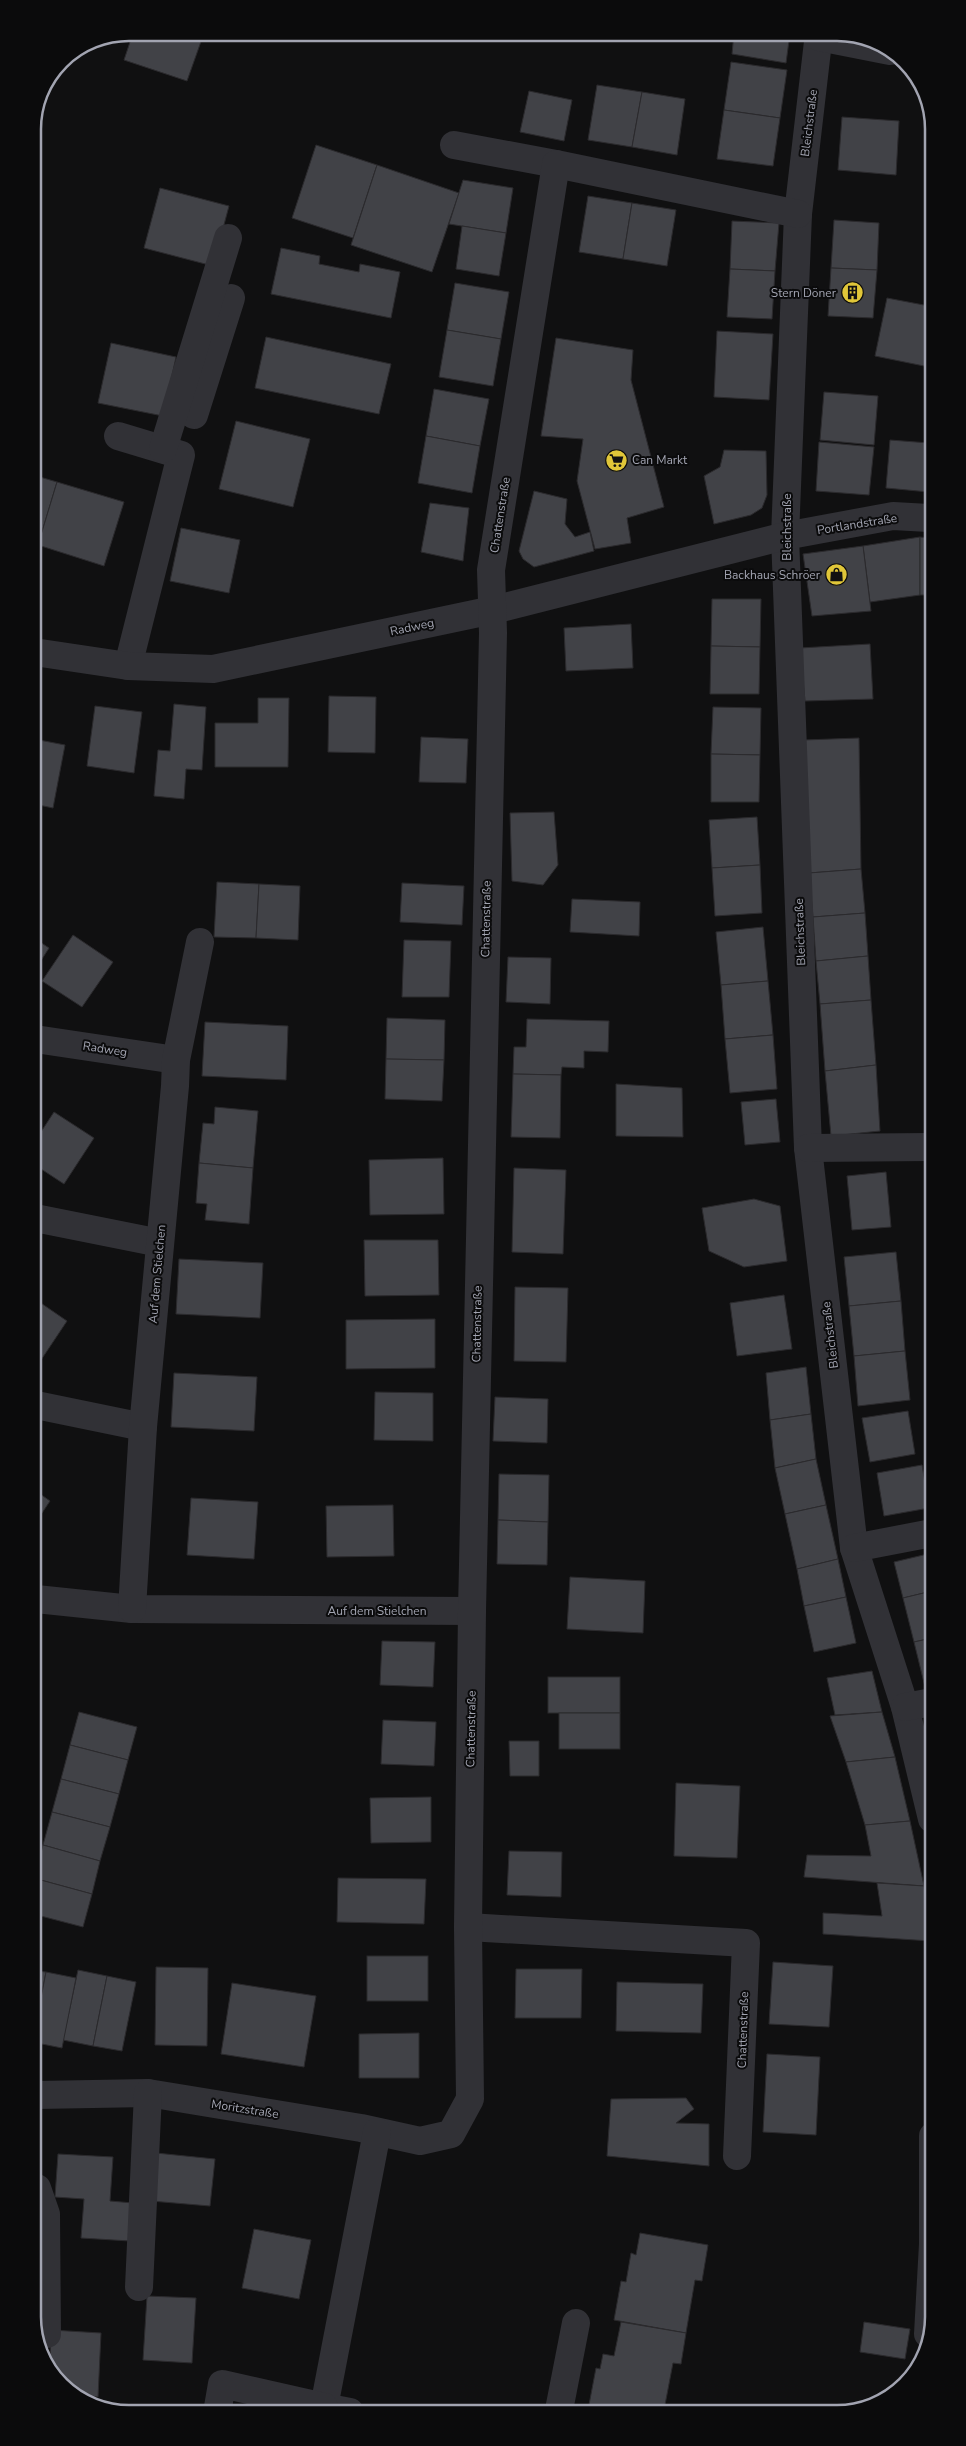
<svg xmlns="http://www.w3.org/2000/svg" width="966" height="2446" font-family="'Nunito Sans',sans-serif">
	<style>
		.building { fill: #414247; stroke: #2b2a2d }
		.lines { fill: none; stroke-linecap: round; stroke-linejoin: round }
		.minor { stroke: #313136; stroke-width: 28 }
		.labels { text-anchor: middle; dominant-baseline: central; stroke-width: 4; stroke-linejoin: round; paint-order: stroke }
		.street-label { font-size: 12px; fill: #a2a4b1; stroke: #0b0b0c }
		.poi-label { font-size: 12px; fill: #a2a4b1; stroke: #0b0b0c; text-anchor: end }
		.rim { fill: none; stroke: #a2a4b1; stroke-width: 2.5 }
	</style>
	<rect width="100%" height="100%" fill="#101011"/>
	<g class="building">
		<polygon points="133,33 204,33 187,81 124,60"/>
		<polygon points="734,33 790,33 786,63 732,54"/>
		<polygon points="731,62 787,70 780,118 724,110"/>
		<polygon points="597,85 642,92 632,147 588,140"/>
		<polygon points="529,91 572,100 564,141 520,132"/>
		<polygon points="642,92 685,99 677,155 632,147"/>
		<polygon points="724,110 780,118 773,166 717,159"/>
		<polygon points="842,117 899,121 896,175 838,170"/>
		<polygon points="316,145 377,165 353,238 292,218"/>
		<polygon points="377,165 459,193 432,272 351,245"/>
		<polygon points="463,180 513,188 506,233 449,224"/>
		<polygon points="160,188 229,206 213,266 144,248"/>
		<polygon points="588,196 632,203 623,259 579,252"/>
		<polygon points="632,203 676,210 667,266 623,259"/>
		<polygon points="834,220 879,223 877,270 831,268"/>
		<polygon points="732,221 779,223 775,271 730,269"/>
		<polygon points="462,226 506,233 499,276 456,269"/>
		<polygon points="281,248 320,256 319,264 359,272 360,264 400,272 391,318 271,294"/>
		<polygon points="831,268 877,270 873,318 828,316"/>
		<polygon points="730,269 775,271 772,319 727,317"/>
		<polygon points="455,283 509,292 501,339 447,330"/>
		<polygon points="887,298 929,306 929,367 875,356"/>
		<polygon points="447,330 501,339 493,386 439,377"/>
		<polygon points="717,331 773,334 769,400 714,397"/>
		<polygon points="266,337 391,364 379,414 255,388"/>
		<polygon points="556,338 633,350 631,380 664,507 627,518 631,543 595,549 577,481 583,439 541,436"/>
		<polygon points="111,343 176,357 163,416 98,403"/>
		<polygon points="434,389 489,399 480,446 426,436"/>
		<polygon points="824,392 878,396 874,445 820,440"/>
		<polygon points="236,421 310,439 293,507 219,489"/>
		<polygon points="426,436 480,446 472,493 418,483"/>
		<polygon points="890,440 929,443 929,492 886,488"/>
		<polygon points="819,442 874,447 869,495 816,491"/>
		<polygon points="724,450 766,451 767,495 762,508 751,515 714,524 704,476 720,467"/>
		<polygon points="33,475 57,482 38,545 34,544"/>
		<polygon points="57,482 124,502 104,566 38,545"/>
		<polygon points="534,491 567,499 565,524 575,537 590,532 594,551 534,567 523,559 519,551"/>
		<polygon points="430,503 469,508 463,561 421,552"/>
		<polygon points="181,528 240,540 229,593 170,581"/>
		<polygon points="920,537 920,595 870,602 863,546"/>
		<polygon points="920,537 929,538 930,595 920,595"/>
		<polygon points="863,546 871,611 812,616 803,554"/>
		<polygon points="712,599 761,599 760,647 711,646"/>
		<polygon points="631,624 633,668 566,671 564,628"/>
		<polygon points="870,644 873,699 805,701 800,648"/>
		<polygon points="711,646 760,647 759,694 710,694"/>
		<polygon points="329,696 376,697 375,753 328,752"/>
		<polygon points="258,698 289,698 288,767 215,767 215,723 258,723"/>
		<polygon points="174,704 206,707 202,770 186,769 184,799 154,796 158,750 170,751"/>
		<polygon points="95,706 142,712 134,773 87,766"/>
		<polygon points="713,707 761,708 760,755 711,754"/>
		<polygon points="421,737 468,739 466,783 419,782"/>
		<polygon points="859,738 861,869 809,873 804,740"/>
		<polygon points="34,739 65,745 53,808 34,804"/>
		<polygon points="711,754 760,755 759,802 711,802"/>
		<polygon points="554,812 558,865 543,885 512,881 510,813"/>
		<polygon points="757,817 760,865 712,868 709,820"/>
		<polygon points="760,865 762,913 715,916 712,868"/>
		<polygon points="861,869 865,913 813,917 809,873"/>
		<polygon points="217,882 259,884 256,938 214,937"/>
		<polygon points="402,883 464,886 462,925 400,922"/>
		<polygon points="259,884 300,886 298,940 256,938"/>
		<polygon points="572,899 640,902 639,936 570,932"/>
		<polygon points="865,913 868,956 816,961 813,917"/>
		<polygon points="763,927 768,981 721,985 716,932"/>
		<polygon points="73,935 113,962 82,1007 42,981"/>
		<polygon points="34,938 49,948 35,970"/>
		<polygon points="404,940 451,941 449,997 402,997"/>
		<polygon points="868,956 871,1000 820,1004 816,961"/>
		<polygon points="508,957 551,958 550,1004 506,1002"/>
		<polygon points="768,981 773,1035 725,1039 721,985"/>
		<polygon points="871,1000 876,1065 825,1071 820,1004"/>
		<polygon points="387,1018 445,1020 444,1060 386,1059"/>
		<polygon points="527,1019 609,1021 608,1052 584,1051 584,1068 562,1067 561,1075 513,1074 514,1047 526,1047"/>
		<polygon points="205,1022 288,1026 286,1080 202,1076"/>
		<polygon points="773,1035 777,1089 730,1093 725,1039"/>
		<polygon points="386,1059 444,1060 442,1101 385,1099"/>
		<polygon points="876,1065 880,1131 831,1136 825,1071"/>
		<polygon points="513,1074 561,1075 560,1138 511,1137"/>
		<polygon points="616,1084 682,1088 683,1137 616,1136"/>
		<polygon points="776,1099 780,1142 745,1145 741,1102"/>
		<polygon points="215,1107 258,1111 253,1168 199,1163 203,1123 214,1124"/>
		<polygon points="54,1112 94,1138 64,1184 35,1165 35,1141"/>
		<polygon points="443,1158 444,1214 370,1215 369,1160"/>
		<polygon points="199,1163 253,1168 249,1224 205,1220 207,1204 196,1203"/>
		<polygon points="514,1168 566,1170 563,1254 512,1252"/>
		<polygon points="886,1172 891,1227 852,1230 847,1176"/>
		<polygon points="754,1199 780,1206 787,1261 744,1267 709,1251 702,1208"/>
		<polygon points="364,1240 438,1240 439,1295 365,1296"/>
		<polygon points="896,1252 901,1301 849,1306 844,1257"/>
		<polygon points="179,1259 263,1263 260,1318 176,1314"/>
		<polygon points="515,1287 568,1288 566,1362 514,1361"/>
		<polygon points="784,1295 792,1349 737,1356 730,1303"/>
		<polygon points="35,1299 67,1321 37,1366 35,1365"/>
		<polygon points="901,1301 905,1351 854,1356 849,1306"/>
		<polygon points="435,1319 435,1368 346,1369 346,1320"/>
		<polygon points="905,1351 910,1400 858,1406 854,1356"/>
		<polygon points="806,1367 811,1414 770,1420 766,1373"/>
		<polygon points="174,1373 257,1377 254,1431 171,1427"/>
		<polygon points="375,1392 433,1393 433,1441 374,1440"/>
		<polygon points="495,1397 548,1399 547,1443 493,1441"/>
		<polygon points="908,1411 915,1454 870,1462 862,1418"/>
		<polygon points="811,1414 816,1459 775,1468 770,1420"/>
		<polygon points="816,1459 826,1505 785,1514 775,1468"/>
		<polygon points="922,1465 929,1508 884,1516 877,1473"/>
		<polygon points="499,1474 549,1475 548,1522 498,1520"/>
		<polygon points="36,1491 50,1501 36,1522"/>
		<polygon points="191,1498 258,1502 254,1559 187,1555"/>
		<polygon points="393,1505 394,1556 327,1557 326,1506"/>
		<polygon points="826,1505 838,1559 797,1569 785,1514"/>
		<polygon points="498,1520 548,1522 547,1565 497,1564"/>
		<polygon points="932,1553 932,1591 903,1598 894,1562"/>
		<polygon points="838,1559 846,1597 804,1606 797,1569"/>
		<polygon points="570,1577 645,1581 643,1633 567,1629"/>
		<polygon points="932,1591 932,1638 914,1642 903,1598"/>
		<polygon points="846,1597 856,1643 814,1652 804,1606"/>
		<polygon points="932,1638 932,1690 926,1691 914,1642"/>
		<polygon points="382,1641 435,1642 433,1687 380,1685"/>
		<polygon points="872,1671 882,1712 835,1715 827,1678"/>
		<rect x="548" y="1677" width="72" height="36"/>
		<polygon points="79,1712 137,1727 128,1760 70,1745"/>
		<polygon points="882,1712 895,1757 846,1762 830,1716"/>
		<rect x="559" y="1713" width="61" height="36"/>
		<polygon points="383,1720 436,1722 434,1766 381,1764"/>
		<polygon points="509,1741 539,1741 539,1776 510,1776"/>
		<polygon points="70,1745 128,1760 119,1794 61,1779"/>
		<polygon points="895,1757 910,1821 865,1825 846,1762"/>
		<polygon points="61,1779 119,1794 110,1827 52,1812"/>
		<polygon points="676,1783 740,1786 737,1858 674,1856"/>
		<polygon points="431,1797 431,1842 371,1843 370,1798"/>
		<polygon points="52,1812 110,1827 100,1861 43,1845"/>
		<polygon points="910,1821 924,1886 804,1877 807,1855 871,1856 865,1825"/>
		<polygon points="43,1845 100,1861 92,1894 37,1879 37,1869"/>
		<polygon points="509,1851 562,1852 561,1897 507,1895"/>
		<polygon points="338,1878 426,1879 424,1924 337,1922"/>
		<polygon points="37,1879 92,1894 83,1927 37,1915"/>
		<polygon points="877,1883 924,1886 931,1941 823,1934 823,1913 882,1916"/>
		<rect x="367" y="1956" width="61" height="45"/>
		<polygon points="773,1962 833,1966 829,2027 769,2024"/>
		<polygon points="156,1967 208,1968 207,2046 155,2045"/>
		<polygon points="516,1969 582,1969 581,2018 515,2018"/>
		<polygon points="78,1970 107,1976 93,2046 63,2040"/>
		<polygon points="37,1971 46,1972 37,2019"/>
		<polygon points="46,1972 76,1978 62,2048 37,2043 37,2019"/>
		<polygon points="107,1976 136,1982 122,2051 93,2046"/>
		<polygon points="617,1982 703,1984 701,2033 616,2031"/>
		<polygon points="232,1983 316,1996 304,2067 221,2054"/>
		<polygon points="419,2033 419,2078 359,2078 359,2034"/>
		<polygon points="767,2054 820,2057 816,2135 763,2132"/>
		<polygon points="686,2098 694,2109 676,2123 709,2124 709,2166 607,2156 611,2099"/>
		<polygon points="156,2153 215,2159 210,2206 151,2201"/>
		<polygon points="58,2154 113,2157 110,2201 133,2203 130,2241 81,2238 84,2199 55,2197"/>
		<polygon points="254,2229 311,2240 299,2299 242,2288"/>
		<polygon points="640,2233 708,2245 702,2281 695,2280 686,2333 614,2320 621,2281 626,2282 631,2253 636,2255"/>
		<polygon points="147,2296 196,2298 192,2363 143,2360"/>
		<polygon points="621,2322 686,2333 681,2364 673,2363 664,2410 588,2410 596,2368 600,2369 603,2354 614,2356"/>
		<polygon points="864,2322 910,2329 905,2359 860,2352"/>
		<polygon points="51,2330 101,2333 98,2397 70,2393 50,2364"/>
	</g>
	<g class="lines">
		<g class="minor">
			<polyline points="819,33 798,214 785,536 808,1148 854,1548 905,1707 932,1819"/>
			<polyline points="819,37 890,51"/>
			<polyline points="454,145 556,164"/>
			<polyline points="194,415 231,298"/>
			<polyline points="118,436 181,455 128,666"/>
			<polyline points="163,449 228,238"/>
			<polyline points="34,652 128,666 213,669 493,610 785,536 893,516 929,518"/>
			<polyline points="35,1039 176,1060"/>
			<polyline points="808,1148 931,1147"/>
			<polyline points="35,1218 160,1243"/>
			<polyline points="36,1405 143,1427"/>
			<polyline points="854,1548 932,1533"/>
			<polyline points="36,1599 132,1609 472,1611"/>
			<polyline points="132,1609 143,1427 175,1086 176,1060 200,942"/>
			<polyline points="905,1707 932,1702"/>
			<polyline points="468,1927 746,1943 737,2156"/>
			<polyline points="37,2095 148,2093 361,2128 420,2141 451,2134 470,2099 468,1927 472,1611 493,633 491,570 556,164 798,214"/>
			<polyline points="37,2188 46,2214 47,2334"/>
			<polyline points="139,2287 148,2093"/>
			<polyline points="928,2334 933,2244 933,2136"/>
			<polyline points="559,2410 576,2323"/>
			<polyline points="350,2412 324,2407 377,2132"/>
			<polyline points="217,2413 222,2384 324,2407"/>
		</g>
	</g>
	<defs>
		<symbol id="building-disc" viewBox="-11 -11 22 22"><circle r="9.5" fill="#e0c639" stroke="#0b0b0c"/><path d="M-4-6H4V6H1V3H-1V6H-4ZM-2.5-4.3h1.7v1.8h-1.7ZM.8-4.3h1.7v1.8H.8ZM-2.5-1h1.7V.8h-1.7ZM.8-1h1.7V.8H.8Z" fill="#111"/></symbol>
		<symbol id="supermarket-disc" viewBox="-11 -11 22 22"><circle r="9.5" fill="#e0c639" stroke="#0b0b0c"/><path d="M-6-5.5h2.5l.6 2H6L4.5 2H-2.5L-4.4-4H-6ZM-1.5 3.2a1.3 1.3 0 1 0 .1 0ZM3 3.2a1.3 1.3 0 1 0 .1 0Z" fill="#111"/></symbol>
		<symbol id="shop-disc" viewBox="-11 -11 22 22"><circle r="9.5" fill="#e0c639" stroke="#0b0b0c"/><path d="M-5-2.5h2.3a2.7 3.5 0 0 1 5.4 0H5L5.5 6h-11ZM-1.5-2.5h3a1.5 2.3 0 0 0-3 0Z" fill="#111"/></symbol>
	</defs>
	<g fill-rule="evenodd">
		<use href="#building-disc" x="840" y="280" width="25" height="25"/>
		<use href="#supermarket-disc" x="604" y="448" width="25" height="25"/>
		<use href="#shop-disc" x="824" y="562" width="25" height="25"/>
	</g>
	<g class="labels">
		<g class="street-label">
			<text transform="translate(809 123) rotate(-83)">Bleichstraße</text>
			<text transform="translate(500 515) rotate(-81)">Chattenstraße</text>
			<text transform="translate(857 524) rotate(-9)">Portlandstraße</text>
			<text transform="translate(787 527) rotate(-90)">Bleichstraße</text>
			<text transform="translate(412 627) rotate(-12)">Radweg</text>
			<text transform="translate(486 919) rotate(-89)">Chattenstraße</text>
			<text transform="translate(800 932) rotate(-92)">Bleichstraße</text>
			<text transform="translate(105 1049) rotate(9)">Radweg</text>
			<text transform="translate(157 1274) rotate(-85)">Auf dem Stielchen</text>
			<text transform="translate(477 1324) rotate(-89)">Chattenstraße</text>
			<text transform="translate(830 1335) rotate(-97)">Bleichstraße</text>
			<text x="377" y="1611">Auf dem Stielchen</text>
			<text transform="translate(471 1729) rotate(-89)">Chattenstraße</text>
			<text transform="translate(743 2030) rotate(-88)">Chattenstraße</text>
			<text transform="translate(245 2109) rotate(9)">Moritzstraße</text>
		</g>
		<g class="poi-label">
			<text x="836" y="293">Stern Döner</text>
			<text x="632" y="460" text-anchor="start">Can Markt</text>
			<text x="820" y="575">Backhaus Schröer</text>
		</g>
	</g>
	<path d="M0 0H966V2446H0ZM129 41H837A88 88 0 0 1 925 129V2317A88 88 0 0 1 837 2405H129A88 88 0 0 1 41 2317V129A88 88 0 0 1 129 41Z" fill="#0b0b0c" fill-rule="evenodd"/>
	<path class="rim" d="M129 41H837A88 88 0 0 1 925 129V2317A88 88 0 0 1 837 2405H129A88 88 0 0 1 41 2317V129A88 88 0 0 1 129 41Z"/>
</svg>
